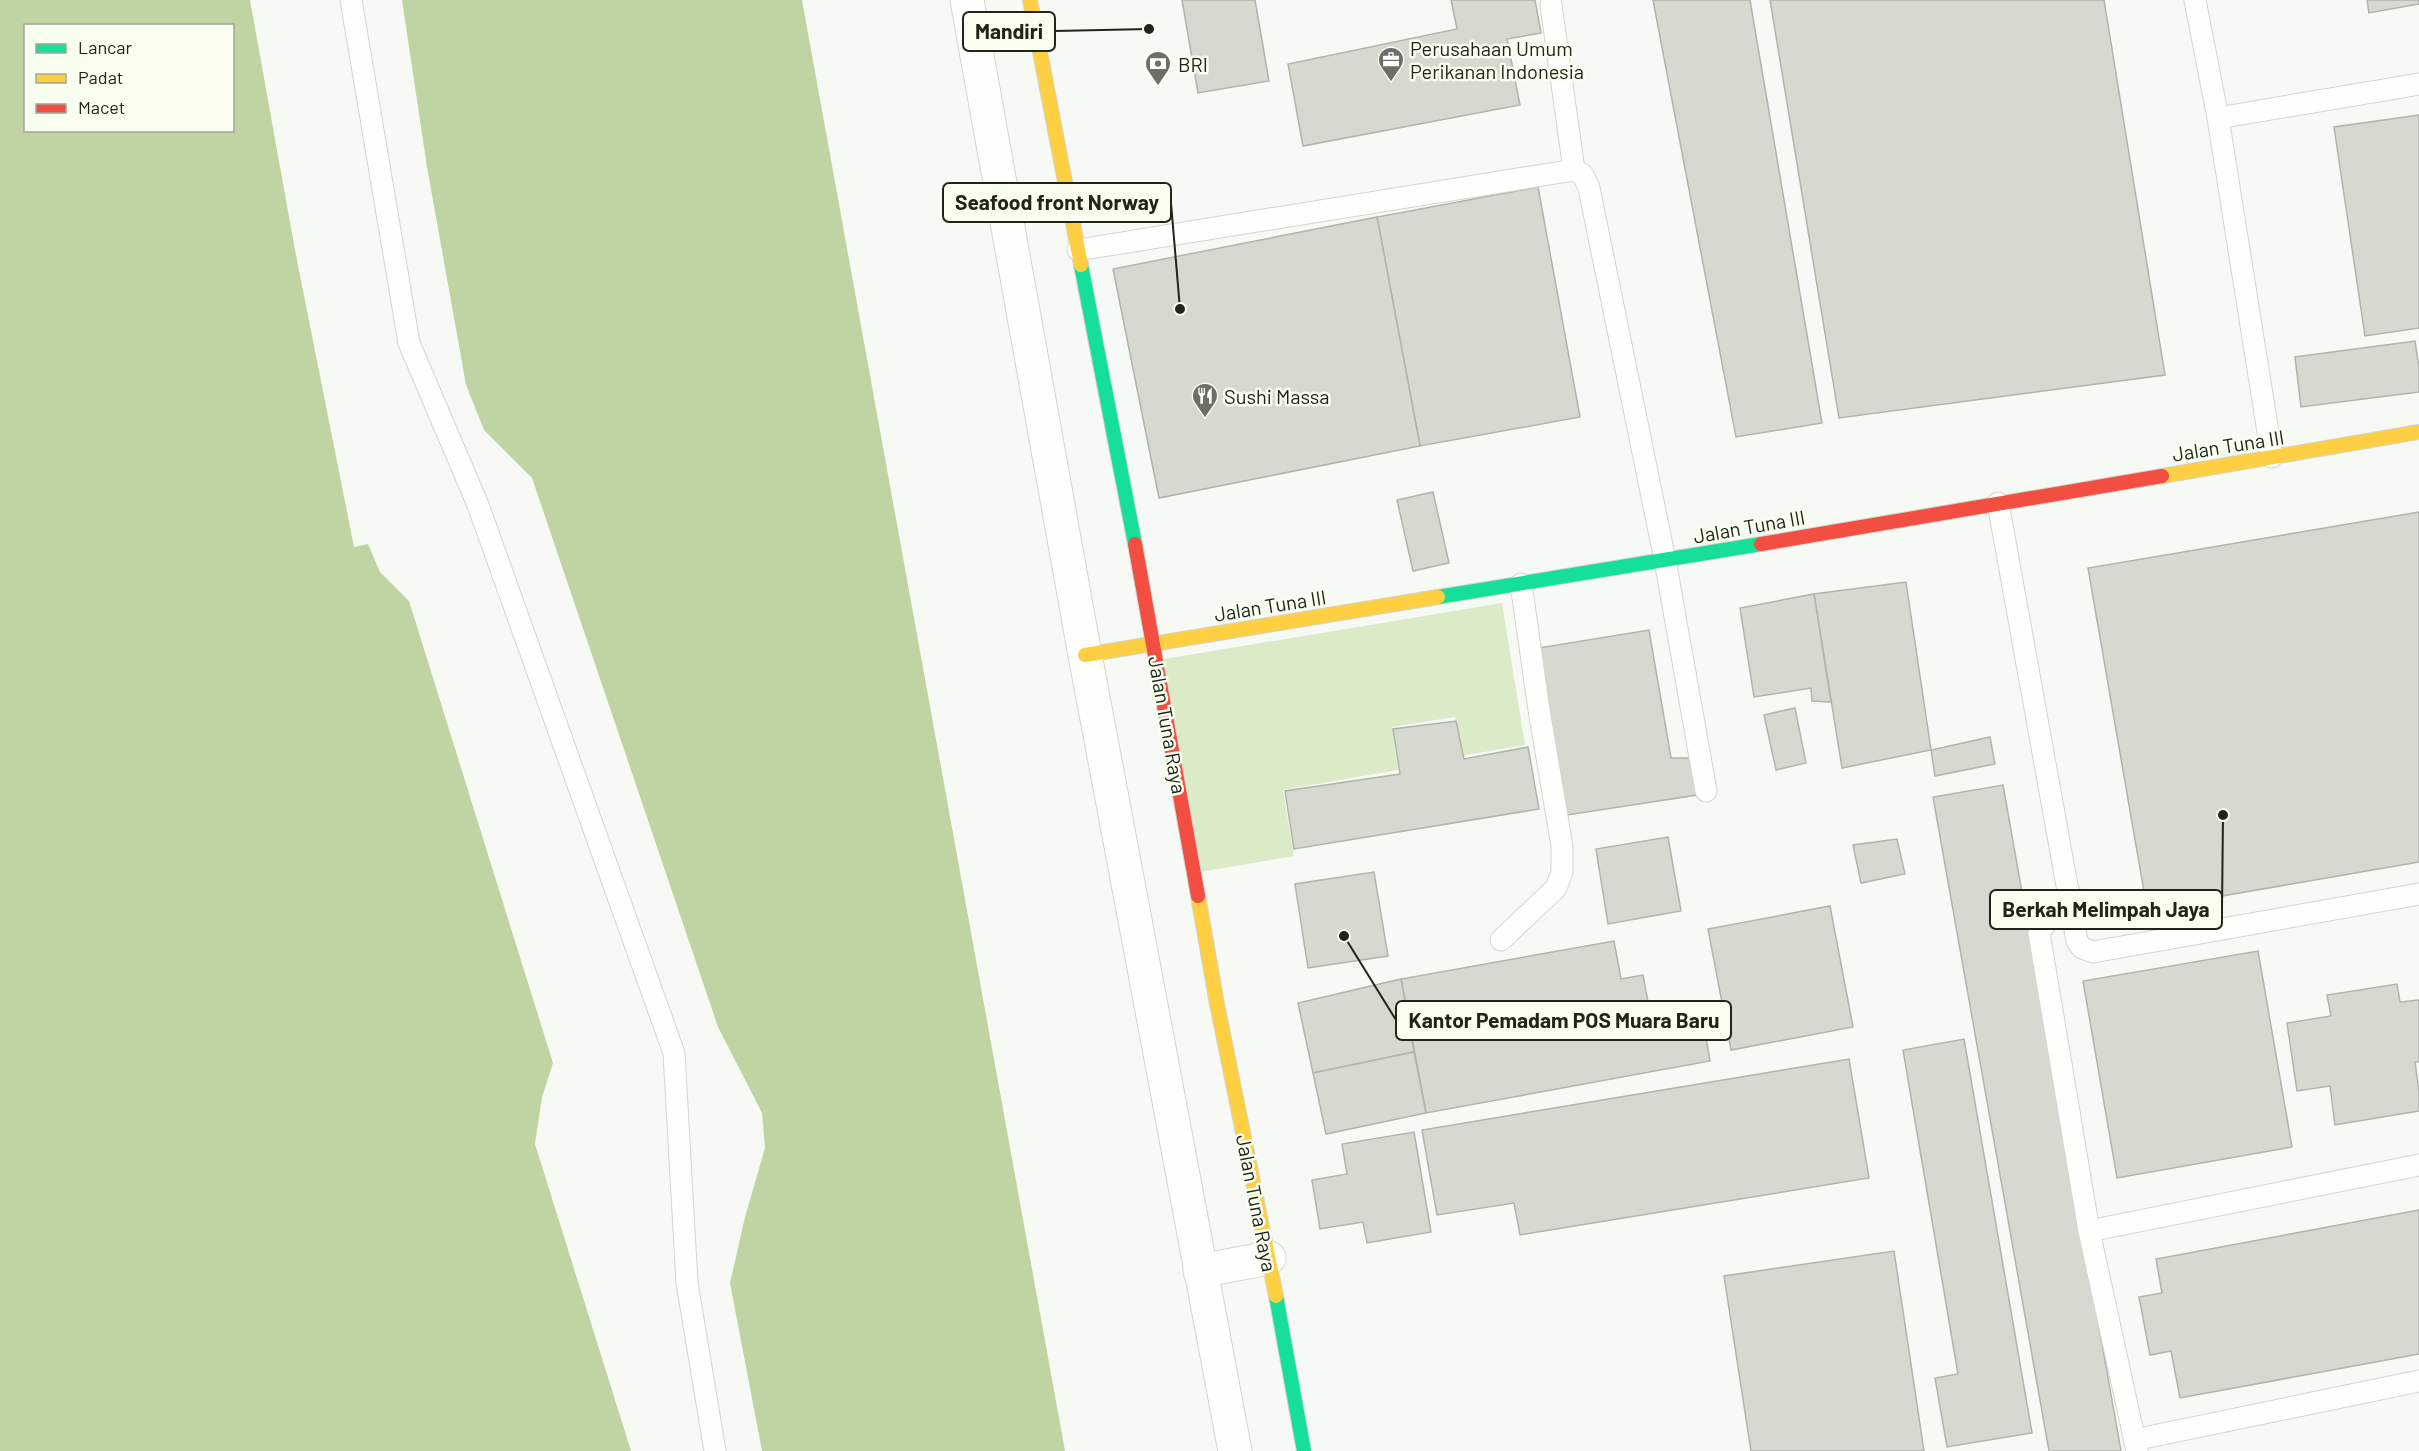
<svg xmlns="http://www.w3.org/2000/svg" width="2419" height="1451" font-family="Barlow,sans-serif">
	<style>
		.green { fill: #dcebc7 }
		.water { fill: #c0d4a3; fill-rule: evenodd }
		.building { fill: #d5d9d0; stroke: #b1b4ac; stroke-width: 1.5 }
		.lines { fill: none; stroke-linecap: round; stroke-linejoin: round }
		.lane-casing { stroke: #d2d6cd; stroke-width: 23 }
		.street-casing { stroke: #d2d6cd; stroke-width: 35 }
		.fast-casing { stroke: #d2d6cd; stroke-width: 16 }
		.slow-casing { stroke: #d2d6cd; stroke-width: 16 }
		.jam-casing { stroke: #d2d6cd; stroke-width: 16 }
		.lane { stroke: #fefefd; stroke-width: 21 }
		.street { stroke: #fefefd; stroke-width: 33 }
		.fast { stroke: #16e098; stroke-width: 14 }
		.slow { stroke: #ffcf43; stroke-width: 14 }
		.jam { stroke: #f24e42; stroke-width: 14 }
		.labels { text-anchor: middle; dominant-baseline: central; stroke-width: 5; stroke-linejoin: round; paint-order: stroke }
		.poi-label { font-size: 20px; fill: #202519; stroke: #f8fef0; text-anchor: start }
		.street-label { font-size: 20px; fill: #202519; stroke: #f8fef0 }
		.leader { fill: none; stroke: #202519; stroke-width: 2 }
		.callout-dot { fill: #202519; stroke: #f8fef0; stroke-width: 2 }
		.callout { fill: #f8fef0; stroke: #202519; stroke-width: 2 }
		.callout-label { font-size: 21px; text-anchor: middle; font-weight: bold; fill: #202519 }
	</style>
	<rect width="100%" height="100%" fill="#f7faf4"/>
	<polygon class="green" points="1502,603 1525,745 1461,756 1455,717 1392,727 1398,770 1283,790 1294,856 1200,872 1164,659"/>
	<g class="water">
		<path d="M 0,0 L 250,0 L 295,250 L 354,547 L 368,544 L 380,572 L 409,601 L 553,1063 L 542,1097 L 535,1144 L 631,1451 L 0,1451 ZM 26,26 L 232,26 L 232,130 L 26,130 Z"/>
		<polygon points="402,0 802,0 1065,1451 762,1451 730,1283 745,1217 765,1148 762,1113 718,1027 532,478 484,430 466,385 427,167"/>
	</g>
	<g class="building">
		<polygon points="1182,0 1255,0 1269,81 1198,93"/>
		<polygon points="1451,0 1535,0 1541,33 1507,39 1520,105 1303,146 1288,64 1457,29"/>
		<polygon points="1653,0 1750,0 1822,423 1736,437"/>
		<polygon points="1770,0 2104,0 2165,375 1839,418"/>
		<polygon points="2367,0 2419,0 2419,4 2369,13"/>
		<polygon points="2419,115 2419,328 2365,336 2334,127"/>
		<polygon points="1538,187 1580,417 1420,446 1377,217"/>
		<polygon points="1377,217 1420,446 1159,498 1113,269"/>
		<polygon points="2415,341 2419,368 2419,392 2301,407 2295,357"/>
		<polygon points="1433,492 1449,563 1413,571 1397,500"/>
		<polygon points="2419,512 2419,862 2147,909 2088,568"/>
		<polygon points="1906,582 1931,750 1842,768 1814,594"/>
		<polygon points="1814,594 1831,702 1812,701 1811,688 1754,697 1740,608"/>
		<polygon points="1649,630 1671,758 1692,758 1697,795 1561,816 1538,648"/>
		<polygon points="1795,708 1806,763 1776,770 1764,715"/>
		<polygon points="1456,721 1464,759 1528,747 1539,809 1294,849 1285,791 1400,774 1393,729"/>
		<polygon points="1990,737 1995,764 1935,776 1931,750"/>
		<polygon points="2003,785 2121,1451 2049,1451 1933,797"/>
		<polygon points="1668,837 1681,911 1608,924 1596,849"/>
		<polygon points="1897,839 1905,874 1861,883 1853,845"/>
		<polygon points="1374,872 1388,956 1308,968 1295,884"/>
		<polygon points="1830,906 1853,1027 1731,1050 1708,929"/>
		<polygon points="1614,941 1621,979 1643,975 1651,1018 1701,1009 1710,1061 1426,1113 1401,979"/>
		<polygon points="2258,951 2292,1147 2117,1178 2083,981"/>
		<polygon points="1401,979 1414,1052 1313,1073 1298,1003"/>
		<polygon points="2397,984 2400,1002 2419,1000 2419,1062 2415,1062 2419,1092 2419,1111 2335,1125 2330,1086 2297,1091 2287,1023 2331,1016 2327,995"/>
		<polygon points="1964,1039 2032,1433 1947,1447 1935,1378 1958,1374 1903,1050"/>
		<polygon points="1414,1052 1426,1113 1326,1134 1313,1073"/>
		<polygon points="1849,1059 1869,1178 1520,1235 1514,1203 1437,1215 1422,1130"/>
		<polygon points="1414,1132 1431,1232 1367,1243 1363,1222 1320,1229 1312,1180 1347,1174 1342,1144"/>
		<polygon points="2419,1210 2419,1354 2180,1398 2171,1351 2150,1355 2139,1297 2162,1293 2156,1259"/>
		<polygon points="1894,1251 1924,1451 1751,1451 1724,1276"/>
	</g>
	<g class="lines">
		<defs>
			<g id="lane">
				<polyline points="351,0 409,343 478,505 674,1053 687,1283 715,1451"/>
				<polyline points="2195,0 2218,118 2272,457"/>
				<polyline points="1551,5 1574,170"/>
				<polyline points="2218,118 2419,84"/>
				<polyline points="1078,250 1574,170 1583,175 1589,188 1665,560 1706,791"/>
				<polyline points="1998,503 2077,941 2082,948 2093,952 2419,894"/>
				<polyline points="2069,891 2039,933 2089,1231 2137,1451"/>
				<polyline points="1501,940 1556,888 1562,872 1562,846 1539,710 1521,584"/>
				<polyline points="2089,1231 2419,1165"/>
				<polyline points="2134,1440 2419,1381"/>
			</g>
			<g id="street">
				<polyline points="967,0 1085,655 1235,1451"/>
				<polyline points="1200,1271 1269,1258"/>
			</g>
			<g id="fast">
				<polyline points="1081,265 1135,544"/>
				<polyline points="1438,597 1761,544"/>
				<polyline points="1276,1296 1304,1451"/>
			</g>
			<g id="slow">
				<polyline points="1030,0 1081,265"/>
				<polyline points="2162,476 2419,432"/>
				<polyline points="1085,655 1438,597"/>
				<polyline points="1198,896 1217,1004 1276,1296"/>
			</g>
			<g id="jam">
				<polyline points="1135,544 1198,896"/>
				<polyline points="1761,544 2162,476"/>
			</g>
		</defs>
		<use href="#lane" class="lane-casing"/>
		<use href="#street" class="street-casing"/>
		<use href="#fast" class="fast-casing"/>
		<use href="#slow" class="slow-casing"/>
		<use href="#jam" class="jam-casing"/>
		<use href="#lane" class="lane"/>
		<use href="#street" class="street"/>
		<use href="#fast" class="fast"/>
		<use href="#slow" class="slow"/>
		<use href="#jam" class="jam"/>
	</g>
	<defs>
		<symbol id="office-pin" viewBox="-11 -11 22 30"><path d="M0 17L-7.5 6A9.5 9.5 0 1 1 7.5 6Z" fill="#6b7066" stroke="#f8fef0"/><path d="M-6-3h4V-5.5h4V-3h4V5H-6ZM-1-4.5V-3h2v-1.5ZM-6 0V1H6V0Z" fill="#fff"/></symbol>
		<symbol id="bank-pin" viewBox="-11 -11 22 30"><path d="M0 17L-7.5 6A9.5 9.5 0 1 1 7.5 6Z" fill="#6b7066" stroke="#f8fef0"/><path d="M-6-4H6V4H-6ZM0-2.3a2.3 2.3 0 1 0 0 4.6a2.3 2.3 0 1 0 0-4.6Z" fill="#fff"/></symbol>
		<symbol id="restaurant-pin" viewBox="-11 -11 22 30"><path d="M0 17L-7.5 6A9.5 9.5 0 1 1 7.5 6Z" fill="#6b7066" stroke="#f8fef0"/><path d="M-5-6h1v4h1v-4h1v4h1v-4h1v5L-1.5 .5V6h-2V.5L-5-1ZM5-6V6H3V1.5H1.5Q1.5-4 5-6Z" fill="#fff"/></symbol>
	</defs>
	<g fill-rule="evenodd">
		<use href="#office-pin" x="1376" y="45" width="30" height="40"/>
		<use href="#bank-pin" x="1143" y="49" width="30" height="40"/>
		<use href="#restaurant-pin" x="1190" y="381" width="30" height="40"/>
	</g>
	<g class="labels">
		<g class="poi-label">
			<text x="1410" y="48">Perusahaan Umum<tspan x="1410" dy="23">Perikanan Indonesia</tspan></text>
			<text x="1178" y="64">BRI</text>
			<text x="1224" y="396">Sushi Massa</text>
		</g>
		<g class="street-label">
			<text transform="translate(2228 445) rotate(-9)">Jalan Tuna III</text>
			<text transform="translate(1749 526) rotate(-10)">Jalan Tuna III</text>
			<text transform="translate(1270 605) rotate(-9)">Jalan Tuna III</text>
			<text transform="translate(1168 725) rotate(80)">Jalan Tuna Raya</text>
			<text transform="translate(1257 1203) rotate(79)">Jalan Tuna Raya</text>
		</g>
	</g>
	<path class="leader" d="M1149 29L1055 31M1180 309L1171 203M2223 815L2222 909M1344 936L1396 1020"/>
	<g class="callout-dot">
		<circle cx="1149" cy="29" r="6"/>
		<circle cx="1180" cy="309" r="6"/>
		<circle cx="2223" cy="815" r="6"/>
		<circle cx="1344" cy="936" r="6"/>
	</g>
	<g class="callout">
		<rect x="963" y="12" width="92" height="39" rx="6"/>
		<rect x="943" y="183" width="228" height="39" rx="6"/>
		<rect x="1990" y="890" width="232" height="39" rx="6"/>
		<rect x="1396" y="1001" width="335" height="39" rx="6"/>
	</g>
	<g class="callout-label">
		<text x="1009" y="39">Mandiri</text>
		<text x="1057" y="210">Seafood front Norway</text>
		<text x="2106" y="917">Berkah Melimpah Jaya</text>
		<text x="1564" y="1028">Kantor Pemadam POS Muara Baru</text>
	</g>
	<rect x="24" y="24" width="210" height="108" fill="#f8fef0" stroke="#a2a79a" stroke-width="1.5"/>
	<rect x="36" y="44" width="30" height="9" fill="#16e098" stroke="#a2a79a" stroke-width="1.5"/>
	<text x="78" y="54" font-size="18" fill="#202519">Lancar</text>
	<rect x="36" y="74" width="30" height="9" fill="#ffcf43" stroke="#a2a79a" stroke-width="1.5"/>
	<text x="78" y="84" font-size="18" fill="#202519">Padat</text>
	<rect x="36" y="104" width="30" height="9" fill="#f24e42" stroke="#a2a79a" stroke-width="1.5"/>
	<text x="78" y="114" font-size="18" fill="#202519">Macet</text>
</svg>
